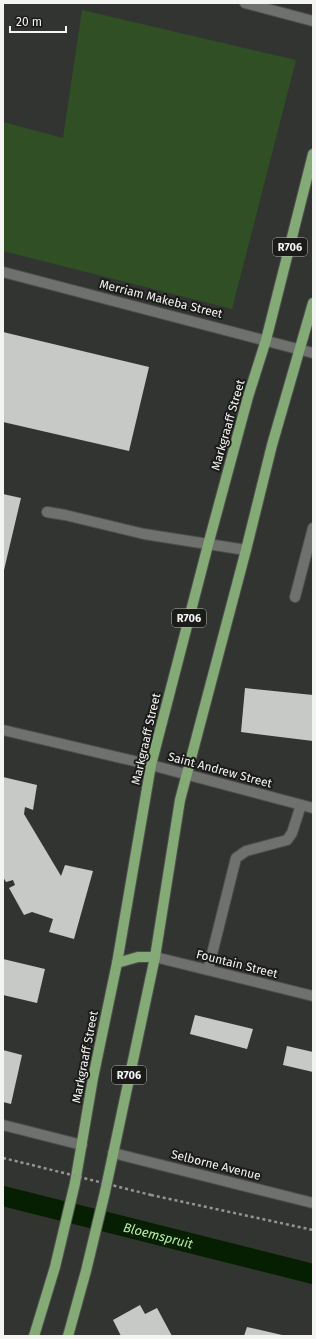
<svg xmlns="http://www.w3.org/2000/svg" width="316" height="1339" font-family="'Fira Sans',sans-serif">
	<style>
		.green { fill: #314f25 }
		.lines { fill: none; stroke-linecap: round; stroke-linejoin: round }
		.canal { stroke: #061f00; stroke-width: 20 }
		.building { fill: #c7c9c7 }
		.minor-casing { stroke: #4e504e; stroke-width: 12 }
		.major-casing { stroke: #4e504e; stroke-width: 12 }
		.path { stroke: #959694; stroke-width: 2.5; stroke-dasharray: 3 3; stroke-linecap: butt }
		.minor { stroke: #6f716f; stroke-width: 10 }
		.major { stroke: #84ab75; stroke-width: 10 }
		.path-bridge { stroke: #959694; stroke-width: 2.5; stroke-dasharray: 3 3; stroke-linecap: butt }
		.labels { text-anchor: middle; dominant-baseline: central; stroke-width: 4; stroke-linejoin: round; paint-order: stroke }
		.shield { fill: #1b1b1a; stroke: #b3b4b2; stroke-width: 1 }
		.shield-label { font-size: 11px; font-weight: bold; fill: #f4f5f3 }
		.street-label { font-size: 12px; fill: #f4f5f3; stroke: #1b1b1a }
		.water-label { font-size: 13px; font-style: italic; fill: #b6eda1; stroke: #1b1b1a }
	</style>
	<rect width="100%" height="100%" fill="#323432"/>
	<polygon class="green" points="82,10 296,60 232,309 3,251 3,122 63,138"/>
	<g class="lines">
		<path class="canal" id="s1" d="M 3,1196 L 313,1274"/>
	</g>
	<g class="building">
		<polygon points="3,332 149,367 129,451 3,422"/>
		<polygon points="3,494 21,498 4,570 3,570"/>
		<polygon points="245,688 313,695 313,741 241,732"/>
		<polygon points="3,777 37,785 33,810 25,807 24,814 61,876 65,865 93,871 74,939 49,932 53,919 32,912 24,915 9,888 15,885 13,880 6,882 3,877"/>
		<polygon points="3,959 45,969 37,1003 3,995"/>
		<polygon points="195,1015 253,1029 247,1049 190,1034"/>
		<polygon points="287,1046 313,1052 313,1072 283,1065"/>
		<polygon points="3,1050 22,1055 11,1104 3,1102"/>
		<polygon points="140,1305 145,1314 157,1308 172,1336 121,1336 113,1320"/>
		<polygon points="247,1327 282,1335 282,1336 244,1336"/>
	</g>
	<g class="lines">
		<defs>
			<g id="minor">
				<polyline points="245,3 313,21"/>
				<polyline points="3,272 313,353"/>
				<polyline points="47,512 65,515 144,534 246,550"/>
				<polyline points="295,597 313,528"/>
				<polyline points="3,730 151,765 313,808"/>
				<polyline points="155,957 313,996"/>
				<polyline points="208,970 236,858 246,851 287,840 292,833 301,805"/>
				<polyline points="3,1125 82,1145"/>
				<polyline points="113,1153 313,1203"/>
			</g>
			<g id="major">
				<polyline points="117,963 138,957 155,957"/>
				<polyline points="34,1336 55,1267 75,1183 93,1078 117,963 151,765 208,545 248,397 266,340 313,154"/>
				<polyline points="68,1336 86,1271 105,1192 155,957 180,800 246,550 272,445 313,303"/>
			</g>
		</defs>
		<use href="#minor" class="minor-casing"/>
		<use href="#major" class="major-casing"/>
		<g class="path">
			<polyline points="3,1158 32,1165"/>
			<polyline points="151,1195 313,1230"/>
		</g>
		<use href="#minor" class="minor"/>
		<use href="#major" class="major"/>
		<polyline class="path-bridge" points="32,1165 151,1195"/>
	</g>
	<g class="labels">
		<g class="shield">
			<rect x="273" y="238" width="34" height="18" rx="3"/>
			<rect x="172" y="609" width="34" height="18" rx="3"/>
			<rect x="112" y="1066" width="34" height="18" rx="3"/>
		</g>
		<g class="shield-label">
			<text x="290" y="247">R706</text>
			<text x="189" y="618">R706</text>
			<text x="129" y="1075">R706</text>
		</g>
		<g class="street-label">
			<text transform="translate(161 299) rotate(14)">Merriam Makeba Street</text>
			<text transform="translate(228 425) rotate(-74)">Markgraaff Street</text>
			<text transform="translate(146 739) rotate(-77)">Markgraaff Street</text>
			<text transform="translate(220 770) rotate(15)">Saint Andrew Street</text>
			<text transform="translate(237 964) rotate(14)">Fountain Street</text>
			<text transform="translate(85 1057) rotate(-79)">Markgraaff Street</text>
			<text transform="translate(216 1165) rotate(14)">Selborne Avenue</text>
		</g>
		<g class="water-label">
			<text stroke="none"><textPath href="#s1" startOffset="160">Bloemspruit</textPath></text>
		</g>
	</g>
	<rect width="316" height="1339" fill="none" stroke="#f4f5f3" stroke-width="8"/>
	<path d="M10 26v6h56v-6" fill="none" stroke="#f4f5f3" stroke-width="2"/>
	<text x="16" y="26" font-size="12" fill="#f4f5f3" stroke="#1b1b1a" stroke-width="3" paint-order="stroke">20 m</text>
</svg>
